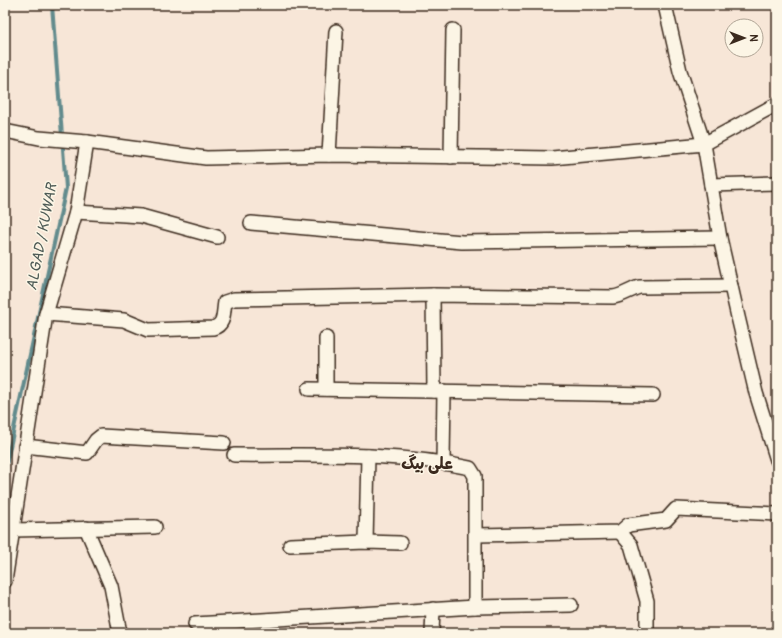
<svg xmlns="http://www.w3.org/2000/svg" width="782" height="638" font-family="Pangolin,'Playpen Sans Arabic',sans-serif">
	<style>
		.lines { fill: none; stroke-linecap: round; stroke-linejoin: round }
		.stream { stroke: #628b8d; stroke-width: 4 }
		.street-casing { stroke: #3b2a1e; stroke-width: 16 }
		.street { stroke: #fcf5e5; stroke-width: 13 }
		.labels { text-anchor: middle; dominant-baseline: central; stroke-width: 3; stroke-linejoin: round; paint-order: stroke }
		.water-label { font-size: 15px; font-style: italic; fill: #4e5b56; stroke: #fcf5e5 }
		.quarter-label { font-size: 16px; font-weight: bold; fill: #3b2a1e; stroke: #fcf5e5 }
	</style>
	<rect width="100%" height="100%" fill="#f7e6d7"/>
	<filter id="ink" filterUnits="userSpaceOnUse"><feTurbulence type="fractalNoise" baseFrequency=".025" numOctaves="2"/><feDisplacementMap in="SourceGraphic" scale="8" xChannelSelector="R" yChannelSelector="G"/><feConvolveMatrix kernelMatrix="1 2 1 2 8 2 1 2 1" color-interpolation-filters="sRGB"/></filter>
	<g filter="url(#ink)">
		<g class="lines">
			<polyline class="stream" points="5,470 66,188 52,5"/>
			<defs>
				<g id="street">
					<polyline points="665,5 680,71 704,144 720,238 738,317 756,393 777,460"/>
					<polyline points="5,131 39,138 87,142 206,158 329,155 552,158 704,144 777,104"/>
					<polyline points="329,155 336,31"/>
					<polyline points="451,157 453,30"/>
					<polyline points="711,185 777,183"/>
					<polyline points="76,212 141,216 217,237"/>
					<polyline points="251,223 462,242 720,238"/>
					<polyline points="433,295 434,391"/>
					<path d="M 46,314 L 124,320 L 148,330 L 213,328 C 225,325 223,313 225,302 L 234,299 L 433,295 L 613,297 C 622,296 630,290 639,287 L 731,286"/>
					<polyline points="309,389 653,395"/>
					<polyline points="326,389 326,338"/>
					<polyline points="25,446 87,453 96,440 101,436 224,443"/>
					<path d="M 234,455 C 312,456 393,451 470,468 L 475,476 L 475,607"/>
					<polyline points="443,462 444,391"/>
					<polyline points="86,528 111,586 120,633"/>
					<polyline points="13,530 155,527"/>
					<polyline points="620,532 631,545 647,601 647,633"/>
					<polyline points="477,535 620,532 628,525 666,520 676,509 777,514"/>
					<polyline points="366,542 368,456"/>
					<polyline points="290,545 366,542 400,543"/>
					<polyline points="5,581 46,314 76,212 87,142"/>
					<polyline points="195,624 475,607 571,605"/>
					<polyline points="432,633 433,609"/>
					<polyline points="777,633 777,632"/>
				</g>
			</defs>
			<use href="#street" class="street-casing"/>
			<use href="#street" class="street"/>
		</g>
	</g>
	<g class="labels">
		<g class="water-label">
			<text transform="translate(42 237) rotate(-79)">ALGAD / KUWAR</text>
		</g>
		<g class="quarter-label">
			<text x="427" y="464">علی بیگ</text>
		</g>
	</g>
	<rect width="782" height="638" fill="none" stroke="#fcf5e5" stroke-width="20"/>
	<rect x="10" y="10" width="762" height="618" fill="none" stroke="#3b2a1e" stroke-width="1.5" filter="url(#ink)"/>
	<g transform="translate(744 38) rotate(90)"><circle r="19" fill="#fcf5e5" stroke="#afa495"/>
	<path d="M0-3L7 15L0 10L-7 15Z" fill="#3b2a1e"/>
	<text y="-6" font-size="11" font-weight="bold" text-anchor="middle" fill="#3b2a1e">N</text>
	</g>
</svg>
